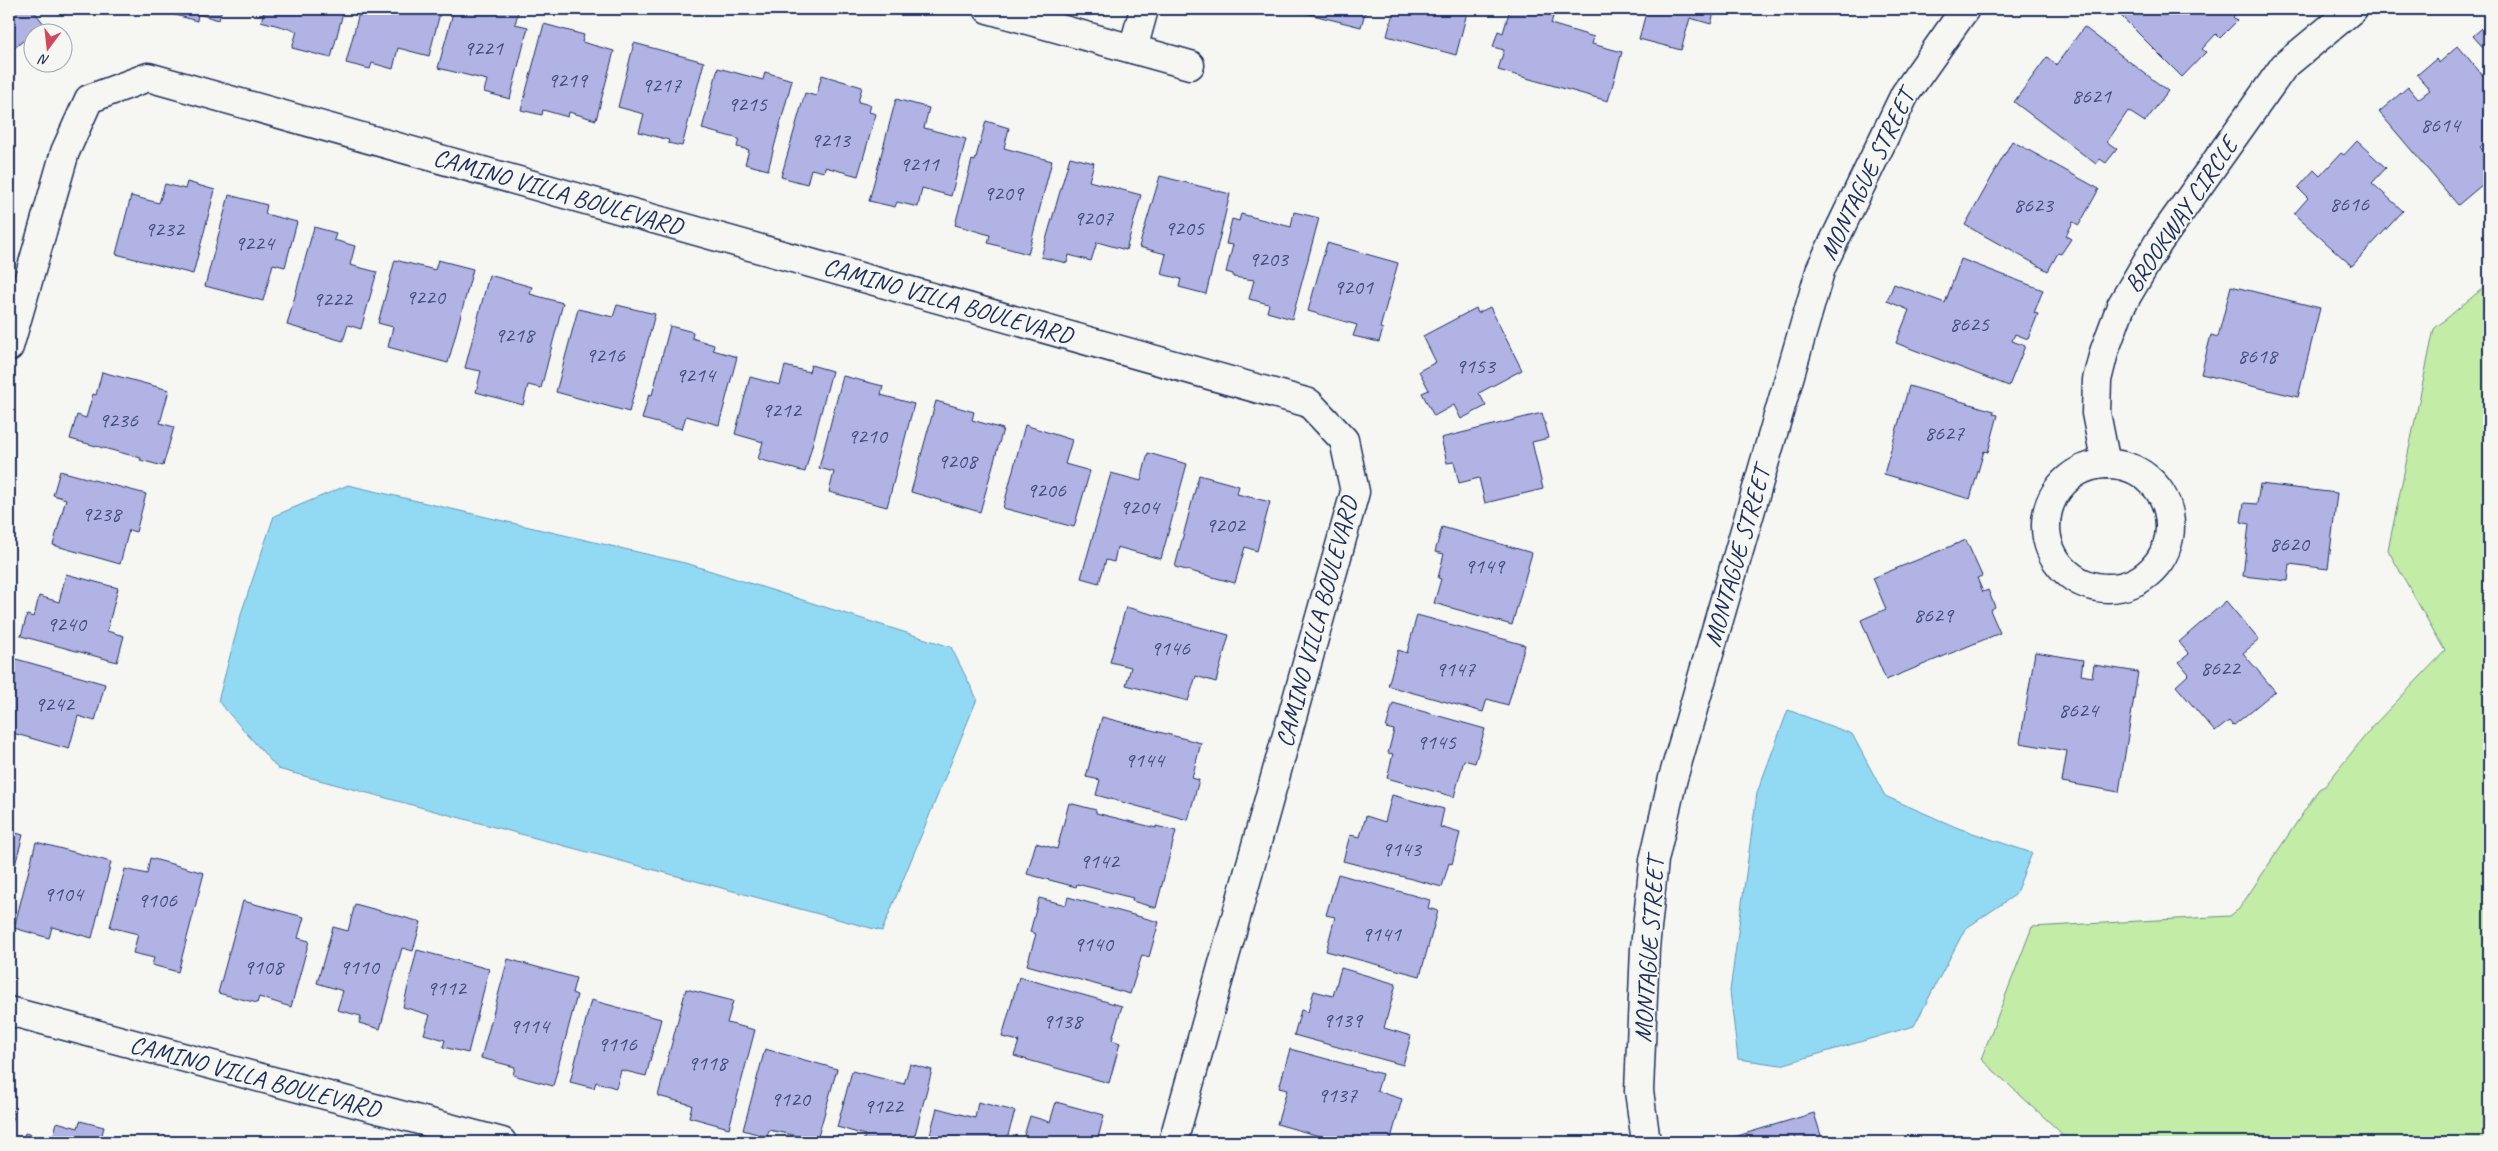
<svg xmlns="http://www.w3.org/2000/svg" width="2498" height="1151" font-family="Caveat,sans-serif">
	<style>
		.green { fill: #c3eca7; stroke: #6f8e82 }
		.water { fill: #92daf4; stroke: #6296b8 }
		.building { fill: #b2b3e5; stroke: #1b2f5e }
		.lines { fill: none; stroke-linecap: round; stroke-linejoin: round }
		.minor-casing { stroke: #1b2f5e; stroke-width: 31 }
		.minor { stroke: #f6f6f2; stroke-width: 28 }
		.labels { text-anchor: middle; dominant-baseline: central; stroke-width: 4; stroke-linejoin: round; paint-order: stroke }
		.number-label { font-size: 22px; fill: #415080 }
		.street-label { font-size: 25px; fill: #1b2f5e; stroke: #f6f6f2 }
	</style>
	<rect width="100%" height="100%" fill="#f6f6f2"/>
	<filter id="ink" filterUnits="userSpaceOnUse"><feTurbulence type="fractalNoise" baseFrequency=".02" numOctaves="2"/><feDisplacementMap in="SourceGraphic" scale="10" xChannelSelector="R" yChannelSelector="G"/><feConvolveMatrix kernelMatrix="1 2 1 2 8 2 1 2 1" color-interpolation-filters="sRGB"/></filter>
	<g filter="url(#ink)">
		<polygon class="green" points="2489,283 2489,1142 2067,1142 2058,1130 1981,1059 2032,927 2230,916 2239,909 2319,789 2325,786 2373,726 2445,651 2388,550 2434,329"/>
		<g class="water">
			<polygon points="348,485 689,564 951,647 977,699 882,931 278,769 218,701 242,611 274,516"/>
			<polygon points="1788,710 1852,734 1885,796 1958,828 2032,853 2015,895 1965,929 1914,1026 1781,1065 1738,1059 1730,991 1757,793"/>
		</g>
		<g class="building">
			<polygon points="9,9 32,9 49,30 45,32 32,32 32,42 28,46 23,41 9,52"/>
			<polygon points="173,9 222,9 219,20 198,14 197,21 172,14"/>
			<polygon points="265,9 344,9 331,58 292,48 297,31 261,21"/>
			<polygon points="360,9 441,9 429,56 398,48 393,69 372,63 370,69 346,63"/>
			<polygon points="454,9 519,9 515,24 528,27 510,99 484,92 487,80 438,68"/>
			<polygon points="1289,9 1366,9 1361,27"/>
			<polygon points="1394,9 1468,9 1456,55 1387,36"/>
			<polygon points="1510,9 1555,9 1551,24 1594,37 1592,44 1622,52 1608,101 1498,70 1504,50 1493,47 1498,31 1503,33"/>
			<polygon points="1647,9 1715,9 1711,24 1690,18 1681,50 1639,39"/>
			<polygon points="2114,9 2241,9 2233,17 2237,21 2220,38 2216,34 2202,49 2206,52 2182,77"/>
			<polygon points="2489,22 2489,54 2473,36"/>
			<polygon points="544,24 584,35 582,42 614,51 596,120 569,112 568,117 543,110 542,115 521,110"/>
			<polygon points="2084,27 2168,91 2145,122 2128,111 2107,142 2117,149 2106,163 2100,159 2096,164 2014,102 2047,57 2056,65"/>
			<polygon points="634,43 704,62 682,146 668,143 669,140 639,132 644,114 618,107"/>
			<polygon points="2458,46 2489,83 2489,139 2480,147 2489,157 2489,179 2458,205 2379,112 2408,87 2418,99 2430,90 2417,75 2436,59 2439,63"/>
			<polygon points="718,68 763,80 765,72 792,80 768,170 745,164 749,150 737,147 739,139 702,129"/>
			<polygon points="822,75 862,87 858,102 871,105 869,112 876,114 858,176 825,167 824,172 811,169 807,184 781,177 805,93 816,96"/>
			<polygon points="896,99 929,108 924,128 966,139 951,196 922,188 918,207 897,202 895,207 869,201"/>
			<polygon points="986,121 1009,128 1004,148 1052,161 1028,254 988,243 990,235 955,225 972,160 975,161"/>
			<polygon points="2012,141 2099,189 2079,225 2073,222 2066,236 2071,239 2061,254 2058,253 2048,271 1965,225"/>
			<polygon points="2357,141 2386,168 2372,183 2403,211 2352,266 2294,214 2308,198 2298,188 2314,170 2320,176 2341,153 2344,155"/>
			<polygon points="1070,157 1094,163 1089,181 1141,195 1126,250 1097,242 1091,261 1069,255 1067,263 1041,257"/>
			<polygon points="1160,176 1230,194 1206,294 1179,287 1181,279 1161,274 1166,254 1139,247"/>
			<polygon points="187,182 215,190 193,274 116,254 131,196 159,203 165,184 185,189"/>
			<polygon points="229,195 267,205 265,214 297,222 285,267 273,264 263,301 205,286"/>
			<polygon points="1294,212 1319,218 1292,319 1267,312 1269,304 1249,299 1254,280 1233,277 1233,274 1226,272 1233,245 1226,244 1232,219 1239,221 1241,214 1291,227"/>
			<polygon points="314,227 336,233 334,240 355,246 350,265 377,272 361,329 348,325 343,341 287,325"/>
			<polygon points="1327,243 1398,263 1380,328 1383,329 1379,342 1353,336 1357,325 1308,311"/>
			<polygon points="1961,259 2043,290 2034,313 2038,314 2028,339 2015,334 2012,341 2025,346 2009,386 1896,343 1909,310 1887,301 1894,284 1945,303"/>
			<polygon points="395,260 435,270 438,260 473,269 448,363 388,347 393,327 378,323"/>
			<polygon points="489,275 532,287 530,294 563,303 541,388 528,385 523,405 476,392 481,371 465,368"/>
			<polygon points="2231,286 2320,308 2298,397 2201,374 2211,335 2218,337"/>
			<polygon points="617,305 655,314 629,412 556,392 578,309 613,317"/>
			<polygon points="1490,307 1522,370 1479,393 1486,406 1461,419 1454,405 1434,416 1422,393 1429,390 1419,371 1436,362 1423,336 1476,308 1478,313"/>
			<polygon points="670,326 693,332 692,338 714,345 713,350 737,357 719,425 686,416 682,429 642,419 649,394 652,395"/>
			<polygon points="811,365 832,371 805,472 758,459 763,442 735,434 750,377 780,385 785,366 809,372"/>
			<polygon points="102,372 169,390 160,423 174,427 163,466 140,460 141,458 70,439 77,415 86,418 93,394 96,395"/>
			<polygon points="843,376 883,386 881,395 914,404 887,507 829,492 834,472 819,468"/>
			<polygon points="1909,386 1994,411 1993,414 1998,415 1988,452 1984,451 1970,499 1884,474"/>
			<polygon points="936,401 974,412 972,420 1003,429 980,512 911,492"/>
			<polygon points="1542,413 1549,438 1532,442 1543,489 1485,503 1479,478 1459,483 1454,462 1447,463 1441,438"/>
			<polygon points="1025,425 1072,440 1065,464 1090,471 1074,527 1003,508"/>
			<polygon points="1148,453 1187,464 1161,559 1117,547 1114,562 1106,560 1099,583 1081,578 1111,473 1141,481"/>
			<polygon points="60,471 146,494 136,532 129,530 120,564 53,545 66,499 53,495"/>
			<polygon points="1199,475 1239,486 1237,494 1270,502 1257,551 1245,547 1235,583 1175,567"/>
			<polygon points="2260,484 2337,493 2328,569 2290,564 2288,581 2243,576 2249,524 2241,522 2244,503 2257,504"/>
			<polygon points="1442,527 1532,553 1512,625 1434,603 1441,579 1438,578 1444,554 1435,552"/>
			<polygon points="1966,540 1982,576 1977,578 1983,592 1988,590 1995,607 1990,610 2000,633 1886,680 1861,620 1886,609 1873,578"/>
			<polygon points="66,574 118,588 107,631 124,636 117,662 21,636 27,615 34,617 39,596 59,602"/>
			<polygon points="2226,601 2259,640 2243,653 2275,691 2233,726 2229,721 2215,732 2176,686 2189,674 2179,662 2189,654 2179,642"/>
			<polygon points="1126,607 1229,635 1216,682 1196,676 1188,701 1126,685 1131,667 1110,662"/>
			<polygon points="1417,615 1525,645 1508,705 1487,699 1483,712 1388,686 1398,650 1407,653"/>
			<polygon points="2035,652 2083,660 2081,675 2092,677 2094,665 2138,672 2119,792 2062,782 2067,751 2020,743"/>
			<polygon points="9,657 105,684 95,721 78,716 69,749 9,732 9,692 12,680 9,679"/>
			<polygon points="1393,703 1485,729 1475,763 1464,760 1454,797 1387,778 1393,754 1388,753 1394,730 1386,728"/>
			<polygon points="1102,717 1201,743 1192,778 1199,780 1188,820 1096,795 1100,780 1086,777"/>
			<polygon points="1392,795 1444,809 1440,827 1460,833 1452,864 1449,863 1442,887 1343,861 1350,835 1360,837 1366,816 1385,822"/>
			<polygon points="1069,803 1096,810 1096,813 1156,828 1156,826 1176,831 1156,908 1132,901 1133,898 1077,884 1076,887 1027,874 1036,843 1057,849"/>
			<polygon points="9,831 23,835 9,888"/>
			<polygon points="36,842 111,862 92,938 52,927 49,938 14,928"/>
			<polygon points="150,858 204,873 178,972 152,965 154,958 133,953 138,934 110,927 125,869 147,874"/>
			<polygon points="1338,874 1430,900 1428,908 1438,911 1420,976 1326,951 1335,917 1326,915"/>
			<polygon points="1068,897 1159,922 1149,957 1142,955 1130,994 1027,965 1036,934 1030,932 1039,898 1066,905"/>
			<polygon points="243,901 304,917 298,938 309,941 291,1007 259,997 257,1003 218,993"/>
			<polygon points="355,904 421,922 413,951 402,948 380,1029 359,1023 361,1016 337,1010 343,991 317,983 333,927 348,931"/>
			<polygon points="417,950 489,969 468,1053 443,1047 445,1040 424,1034 430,1015 403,1007"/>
			<polygon points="508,959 576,978 572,993 577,995 553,1086 513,1075 515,1067 481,1058"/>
			<polygon points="1341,968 1396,984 1384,1028 1411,1036 1403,1065 1294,1035 1301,1010 1308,1012 1314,991 1333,996"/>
			<polygon points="1019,977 1122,1006 1112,1040 1120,1043 1109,1083 1014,1056 1019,1041 1002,1037"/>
			<polygon points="686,989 733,1001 727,1023 755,1030 729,1128 689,1117 692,1105 658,1096"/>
			<polygon points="591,1000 661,1019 646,1076 621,1070 616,1088 596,1082 594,1088 570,1082"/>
			<polygon points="765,1049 837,1069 817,1140 769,1130 767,1137 743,1130"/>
			<polygon points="1290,1049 1382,1074 1377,1091 1402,1099 1390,1142 1340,1142 1277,1124 1287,1090 1279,1088"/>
			<polygon points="910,1064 932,1070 913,1142 863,1142 865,1135 837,1127 852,1071 904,1084"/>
			<polygon points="978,1102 1015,1111 1006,1142 928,1142 937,1108 975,1118"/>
			<polygon points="1056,1102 1104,1115 1097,1142 1022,1142 1030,1116 1050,1122"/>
			<polygon points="9,1109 15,1111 9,1134"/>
			<polygon points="1814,1113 1823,1142 1735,1142 1734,1137"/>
			<polygon points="80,1121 104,1127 100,1142 22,1142 25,1133 52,1141 57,1122 78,1128"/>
		</g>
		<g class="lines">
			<defs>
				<g id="minor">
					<polyline points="988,9 1190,65"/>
					<polyline points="1133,49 1144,9"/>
					<polyline points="9,347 65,152 89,99 148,77 1309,403 1344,440 1355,492 1173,1142"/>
					<polyline points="2106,464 2096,413 2097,380 2104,352 2121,306 2158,243 2284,66 2353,9"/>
					<circle cx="2108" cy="526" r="62"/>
					<polyline points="9,1011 502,1142"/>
					<polyline points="1646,1142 1639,1091 1645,948 1654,860 1673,778 1821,268 1905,94 1965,9"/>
				</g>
			</defs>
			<use href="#minor" class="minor-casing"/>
			<use href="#minor" class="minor"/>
		</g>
	</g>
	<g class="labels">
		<g class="number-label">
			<text x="483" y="48">9221</text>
			<text x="567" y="80">9219</text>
			<text x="661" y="85">9217</text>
			<text x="2091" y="96">8621</text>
			<text x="747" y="104">9215</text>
			<text x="2440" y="125">8614</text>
			<text x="830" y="140">9213</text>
			<text x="919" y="164">9211</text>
			<text x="1003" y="193">9209</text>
			<text x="2349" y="204">8616</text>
			<text x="2033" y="205">8623</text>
			<text x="1093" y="218">9207</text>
			<text x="1184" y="228">9205</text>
			<text x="164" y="229">9232</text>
			<text x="254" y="243">9224</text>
			<text x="1268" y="259">9203</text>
			<text x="1353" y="287">9201</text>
			<text x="425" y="297">9220</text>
			<text x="332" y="299">9222</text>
			<text x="1969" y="324">8625</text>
			<text x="514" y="335">9218</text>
			<text x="605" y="355">9216</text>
			<text x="2257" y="356">8618</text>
			<text x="1475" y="366">9153</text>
			<text x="695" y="375">9214</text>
			<text x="781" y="410">9212</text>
			<text x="118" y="420">9236</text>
			<text x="1944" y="433">8627</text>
			<text x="867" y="436">9210</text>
			<text x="957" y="461">9208</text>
			<text x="1046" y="490">9206</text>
			<text x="1139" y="507">9204</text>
			<text x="101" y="514">9238</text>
			<text x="1225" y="525">9202</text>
			<text x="2289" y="544">8620</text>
			<text x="1484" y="566">9149</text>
			<text x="1933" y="615">8629</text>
			<text x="66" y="624">9240</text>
			<text x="1170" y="648">9146</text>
			<text x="2220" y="668">8622</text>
			<text x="1455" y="669">9147</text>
			<text x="54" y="704">9242</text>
			<text x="2078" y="710">8624</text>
			<text x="1436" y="742">9145</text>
			<text x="1144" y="760">9144</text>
			<text x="1401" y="849">9143</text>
			<text x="1099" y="861">9142</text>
			<text x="63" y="894">9104</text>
			<text x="157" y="900">9106</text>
			<text x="1381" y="934">9141</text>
			<text x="1093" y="944">9140</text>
			<text x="263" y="967">9108</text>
			<text x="359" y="967">9110</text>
			<text x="446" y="988">9112</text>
			<text x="1342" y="1020">9139</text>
			<text x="1062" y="1021">9138</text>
			<text x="529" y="1026">9114</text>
			<text x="617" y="1044">9116</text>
			<text x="707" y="1063">9118</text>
			<text x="1337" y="1095">9137</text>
			<text x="790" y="1099">9120</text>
			<text x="883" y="1106">9122</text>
		</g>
		<g class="street-label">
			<text transform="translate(1867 175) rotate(-64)">MONTAGUE STREET</text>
			<text transform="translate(558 192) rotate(16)">CAMINO VILLA BOULEVARD</text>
			<text transform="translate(2181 215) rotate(-56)">BROOKWAY CIRCLE</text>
			<text transform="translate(948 301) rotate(16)">CAMINO VILLA BOULEVARD</text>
			<text transform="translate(1737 557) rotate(-74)">MONTAGUE STREET</text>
			<text transform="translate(1317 622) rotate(-75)">CAMINO VILLA BOULEVARD</text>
			<text transform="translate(1649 950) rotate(-86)">MONTAGUE STREET</text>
			<text transform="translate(255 1077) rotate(15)">CAMINO VILLA BOULEVARD</text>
		</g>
	</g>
	<rect width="2498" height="1151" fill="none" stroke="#f6f6f2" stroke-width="30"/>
	<rect x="15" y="15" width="2468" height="1121" fill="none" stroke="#1b2f5e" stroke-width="2" filter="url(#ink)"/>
	<g transform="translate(48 48) rotate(195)"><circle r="24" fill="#f6f6f2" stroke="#9ea6b7"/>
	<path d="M0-4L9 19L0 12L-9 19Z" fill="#d1495b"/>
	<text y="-8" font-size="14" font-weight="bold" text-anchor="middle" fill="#1b2f5e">N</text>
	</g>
</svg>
